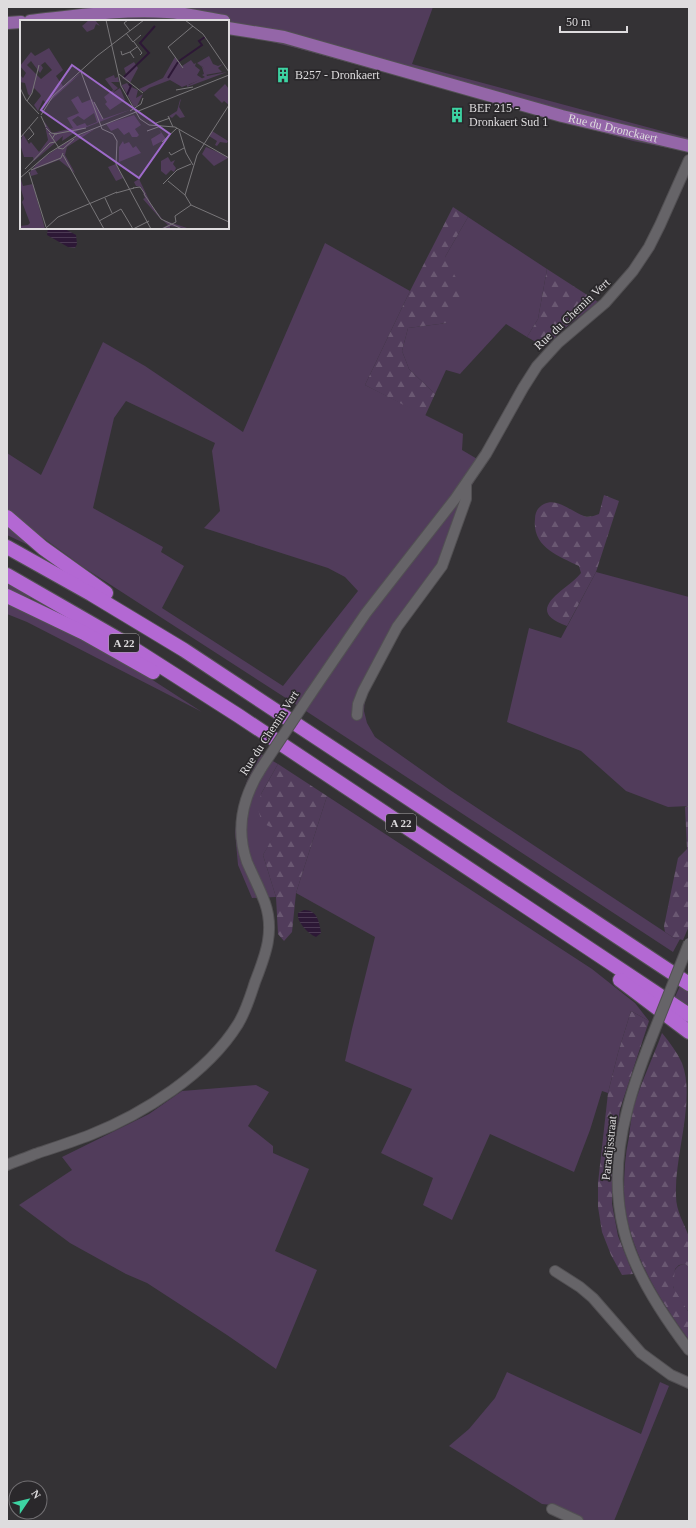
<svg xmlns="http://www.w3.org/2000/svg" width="696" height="1528" font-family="Georgia,serif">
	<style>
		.green { fill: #513c5b; fill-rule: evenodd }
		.forest { fill: url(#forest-firs) }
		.water { fill: url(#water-rules) }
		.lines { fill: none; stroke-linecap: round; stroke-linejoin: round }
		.minor-casing { stroke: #525053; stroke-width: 12 }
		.major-casing { stroke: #525053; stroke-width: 14 }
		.highway-casing { stroke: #525053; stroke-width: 16 }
		.minor { stroke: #666468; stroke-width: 10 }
		.major { stroke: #9466a8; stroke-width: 12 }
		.highway { stroke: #b368d3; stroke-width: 14 }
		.minor-bridge-casing { stroke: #525053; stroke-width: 12; stroke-linecap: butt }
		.minor-bridge { stroke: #666468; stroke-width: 10 }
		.labels { text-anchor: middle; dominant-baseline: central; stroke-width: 3.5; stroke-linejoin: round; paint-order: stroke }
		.shield { fill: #2a282b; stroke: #a8a6a8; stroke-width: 1 }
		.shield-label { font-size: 11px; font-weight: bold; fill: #dedcde }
		.poi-label { font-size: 12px; fill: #dedcde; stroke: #2a282b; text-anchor: start }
		.street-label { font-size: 12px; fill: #dedcde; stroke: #2a282b }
		.inset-river { fill: none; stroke: #2d1836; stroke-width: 2 }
		.inset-road { fill: none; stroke: #787679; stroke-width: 1 }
		.view { fill: #9e6aca; fill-opacity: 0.15; stroke: #9e6aca; stroke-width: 2 }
		.inset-edge { fill: none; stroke: #dedcde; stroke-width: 2 }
	</style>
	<defs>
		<pattern id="forest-firs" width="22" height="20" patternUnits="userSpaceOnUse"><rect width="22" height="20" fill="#513c5b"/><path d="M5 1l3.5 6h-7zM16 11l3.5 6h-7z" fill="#6a5872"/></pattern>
		<pattern id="water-rules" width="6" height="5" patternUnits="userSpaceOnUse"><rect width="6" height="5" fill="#2d1836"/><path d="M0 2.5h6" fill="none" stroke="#4b3953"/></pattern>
	</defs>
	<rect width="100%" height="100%" fill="#343235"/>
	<g class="green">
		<polygon points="102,7 433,7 412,64 688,138 683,151 633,141 296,48 240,34 228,21 101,21"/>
		<polygon points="468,217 547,269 538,319 527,337 506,324 460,374 446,370 435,394 409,369 402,351 408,328 447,323 445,257"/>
		<path d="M 325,243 L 410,291 L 365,385 L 463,434 L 462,450 L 484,463 L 460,507 L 441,562 L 396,621 L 365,697 L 364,711 L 367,723 L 375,737 L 450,790 L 674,938 L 680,939 L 673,952 L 309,713 L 83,567 L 38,534 L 26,544 L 7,535 L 7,453 L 41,475 L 103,342 L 145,366 L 243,432 ZM 126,401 L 215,443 L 212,451 L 220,511 L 204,528 L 328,568 L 345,577 L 358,591 L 283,686 L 162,608 L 184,566 L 161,552 L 163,547 L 93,508 L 114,418 Z"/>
		<polygon points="596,572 689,597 689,806 668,807 626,791 581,751 507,722 529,628 561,638"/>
		<polygon points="7,584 30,596 30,613 114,655 202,712 27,622 7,614"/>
		<polygon points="261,754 278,764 261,794 278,830 263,855 276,897 252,898 238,865 235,832 240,802 247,781"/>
		<polygon points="327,796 592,969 635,1003 649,1021 631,1011 618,1053 608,1093 602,1091 590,1130 574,1172 490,1134 452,1220 423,1205 433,1178 381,1153 412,1089 345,1061 352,1029 375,937 296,893"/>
		<polygon points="680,986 689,992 689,1007 675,997"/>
		<polygon points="256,1085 269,1092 248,1126 273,1146 273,1153 309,1169 275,1251 317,1270 276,1369 227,1335 147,1283 126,1274 70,1243 19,1205 72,1170 62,1157 149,1114 182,1091"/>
		<path d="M 685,1264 L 689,1267 L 689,1313 C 685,1306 674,1293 673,1286 C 671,1276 674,1265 685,1264 Z"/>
		<polygon points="507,1372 641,1434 660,1382 669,1386 614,1521 585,1521 552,1505 542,1504 449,1446 469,1429 495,1398"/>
	</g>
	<g class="forest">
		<polygon points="453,207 468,217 445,257 463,291 447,323 408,328 402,351 409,369 435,394 425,416 365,385 410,291"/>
		<polygon points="547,269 598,302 565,328 545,347 527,337 538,319"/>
		<path d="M 604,495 L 619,501 L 596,572 L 567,626 C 520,610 569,589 581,573 L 579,566 C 558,556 532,547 535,519 C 535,512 538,507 544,504 C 557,497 572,512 584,516 C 588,518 594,516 599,514 Z"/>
		<polygon points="278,764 327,796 296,893 292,932 284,941 278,934 276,897 263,855 277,830 262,823 258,809 261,794"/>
		<polygon points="689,806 689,926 683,940 674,938 665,932 664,926 678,858 687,849 685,807"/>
		<polygon points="631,1011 649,1021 620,1109 613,1154 612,1204 618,1236 633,1274 622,1275 611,1255 602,1232 598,1207 598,1183 608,1093 618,1053"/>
		<path d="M 662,1033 C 670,1043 677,1052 682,1063 C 696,1100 674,1156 676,1196 C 676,1211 684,1223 689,1237 C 691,1245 689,1258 689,1267 L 685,1264 L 679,1265 L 675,1269 L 673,1287 L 689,1313 L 689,1340 C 658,1298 625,1245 624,1191 C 624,1173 625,1155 629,1137 C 630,1128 631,1119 633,1110 C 640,1084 653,1058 662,1033 Z"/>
	</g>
	<g class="water">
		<polygon points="48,228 63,228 76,235 77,244 75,248 68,247 47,235"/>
		<path d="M 304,910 C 317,910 319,921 321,933 L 316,937 C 308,934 296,921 298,913 Z"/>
	</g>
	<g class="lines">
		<defs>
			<g id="minor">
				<polyline points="310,695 366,613 455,499 486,454 523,388 537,366 558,343 605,303 633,271 649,247 660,225 689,160"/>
				<polyline points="357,715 358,704 363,691 397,627 442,566 466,499 466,484"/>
				<path d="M 651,1039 C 642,1062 633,1086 627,1111 C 617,1149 614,1192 624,1231 C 634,1272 664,1317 689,1350"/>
				<path d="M 7,1165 C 16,1161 26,1158 35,1154 C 53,1148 72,1142 90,1135 C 143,1114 207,1074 238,1024 C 246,1011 250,997 255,982 C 265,956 275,932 265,903 C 260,889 253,876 247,862 C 235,828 243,796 262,767"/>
				<polyline points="555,1271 580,1287 593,1298 641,1353 671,1375 689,1383"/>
				<polyline points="552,1509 578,1521"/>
			</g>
			<g id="major">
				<path d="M 30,21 C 76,16 121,9 167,12 C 186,13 205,18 224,21"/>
				<polyline points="7,23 21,22"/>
				<path id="s1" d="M 228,28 L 284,37 L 562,116 L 689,146"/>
			</g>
			<g id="highway">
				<polyline points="7,517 43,548 106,593"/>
				<polyline points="7,547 91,594 184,650 689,984"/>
				<polyline points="7,575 120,640 239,716 689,1015"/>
				<polyline points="7,596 84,633 153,672"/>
				<polyline points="620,980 689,1032"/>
			</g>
		</defs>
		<use href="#minor" class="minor-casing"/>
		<use href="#major" class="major-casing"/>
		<use href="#highway" class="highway-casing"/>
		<use href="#minor" class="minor"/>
		<use href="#major" class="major"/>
		<use href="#highway" class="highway"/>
		<defs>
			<g id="minor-bridge">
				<polyline points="262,767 310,695"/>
				<polyline points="651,1039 689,943"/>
			</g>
		</defs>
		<use href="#minor-bridge" class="minor-bridge-casing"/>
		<use href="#minor-bridge" class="minor-bridge"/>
	</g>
	<defs>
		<symbol id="building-bare" viewBox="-9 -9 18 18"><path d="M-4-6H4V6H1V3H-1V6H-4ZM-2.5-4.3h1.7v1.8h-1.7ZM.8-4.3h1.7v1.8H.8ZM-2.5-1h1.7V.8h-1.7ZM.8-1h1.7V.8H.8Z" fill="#3dd4a3" stroke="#2a282b" stroke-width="2.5" paint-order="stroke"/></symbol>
	</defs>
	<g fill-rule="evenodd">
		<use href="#building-bare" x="272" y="64" width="22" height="22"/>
		<use href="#building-bare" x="446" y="104" width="22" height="22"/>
	</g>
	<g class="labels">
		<g class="shield">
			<rect x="109" y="634" width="30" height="18" rx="3"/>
			<rect x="386" y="814" width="30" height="18" rx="3"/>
		</g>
		<g class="shield-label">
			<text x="124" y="643">A 22</text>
			<text x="401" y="823">A 22</text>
		</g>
		<g class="poi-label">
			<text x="295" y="75">B257 - Dronkaert</text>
			<text x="469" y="108">BEF 215 -<tspan x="469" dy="14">Dronkaert Sud 1</tspan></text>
		</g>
		<g class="street-label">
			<text stroke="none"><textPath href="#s1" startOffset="398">Rue du Dronckaert</textPath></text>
			<text transform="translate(572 314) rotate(-43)">Rue du Chemin Vert</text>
			<text transform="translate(269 733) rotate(-57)">Rue du Chemin Vert</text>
			<text transform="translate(609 1148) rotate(-84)">Paradijsstraat</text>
		</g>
	</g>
	<g transform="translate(20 20)">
		<rect width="209" height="209" fill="#343235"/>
		<path d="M 69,0 L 75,0 L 80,6 L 76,4 L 74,9 L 67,12 L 62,6 ZM 29,28 L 43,50 L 36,56 L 43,66 L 61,53 L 27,84 L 23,80 L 18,91 L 14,85 L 21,76 L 20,74 L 14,68 L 10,76 L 8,74 L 5,63 L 0,62 L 0,55 L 3,58 L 6,53 L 0,46 L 11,32 L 15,36 ZM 11,41 L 20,53 L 23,48 L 21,45 L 25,42 L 32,50 L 21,59 L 7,45 ZM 189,36 L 193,44 L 198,46 L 203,44 L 198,48 L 202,52 L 185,55 L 183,47 L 177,43 ZM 155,37 L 162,46 L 171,40 L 174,44 L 176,43 L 175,46 L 180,50 L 177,55 L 183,59 L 162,67 L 150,60 L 129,68 L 124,72 L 119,69 L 143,58 ZM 114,42 L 118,48 L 110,63 L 102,58 L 106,54 L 104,48 ZM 94,55 L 95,58 L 98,57 L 99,62 L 91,62 L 98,68 L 94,71 L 85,59 ZM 100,60 L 102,65 L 107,63 L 109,66 L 118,70 L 116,78 L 123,74 L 117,86 L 114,87 L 103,67 L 104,72 ZM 205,64 L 209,69 L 209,85 L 204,81 L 202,83 L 194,75 ZM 100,68 L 105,80 L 90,90 L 85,84 L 87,82 L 84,77 L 93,70 L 94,72 ZM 167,73 L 161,79 L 159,87 L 165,97 L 160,98 L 156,94 L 152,98 L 149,96 L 157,91 L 160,80 ZM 58,76 L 62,83 L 72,79 L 83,99 L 112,89 L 57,111 L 42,121 L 43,116 L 14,141 L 13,137 L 4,137 L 0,124 L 3,114 L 9,124 L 11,122 L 19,132 L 28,120 L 24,101 L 32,113 L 53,108 L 47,98 L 59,93 L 51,80 ZM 74,93 L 77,102 L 67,106 L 65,103 L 57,106 L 52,100 L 58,96 L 64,100 ZM 114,95 L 121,105 L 115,109 L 119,115 L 117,117 L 112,117 L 109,112 L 104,115 L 98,108 L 91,111 L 86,104 ZM 75,109 L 47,127 L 45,135 L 55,153 L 39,140 L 15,149 L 18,154 L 11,156 L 10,152 L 20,140 L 51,119 ZM 139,109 L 146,119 L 133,126 L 131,119 L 141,113 ZM 192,111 L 208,121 L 207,123 L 200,122 L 197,126 L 195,125 L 197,121 L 189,116 ZM 103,121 L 104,124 L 109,122 L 113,128 L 116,126 L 121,133 L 99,142 L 99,127 ZM 186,127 L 200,133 L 208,138 L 194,146 L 182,134 ZM 96,144 L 103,158 L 96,161 L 88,147 ZM 119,159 L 132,186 L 143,200 L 170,209 L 150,206 L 150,209 L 140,209 L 148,205 L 138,196 L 123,179 L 125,178 L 121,167 L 116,166 L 114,162 ZM 1,160 L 3,166 L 13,164 L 25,209 L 0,209 L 0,206 L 8,205 L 10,203 L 2,182 L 4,179 L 0,166 Z" fill="#513c5b" fill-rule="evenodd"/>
		<path d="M 177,43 L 183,47 L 187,56 L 207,52 L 167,67 L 167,63 L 169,65 L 185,57 L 182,55 L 184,54 L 182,47 ZM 148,137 L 151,142 L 155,140 L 153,144 L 156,148 L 154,152 L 151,150 L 146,155 L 141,151 L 141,141 Z" fill="#513c5b"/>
		<path class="inset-river" d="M 159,41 L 182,25 L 179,21 L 185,17M 104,57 L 129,33 L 120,23 L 135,6M 148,58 L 158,42M 107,75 L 111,66 L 109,64"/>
		<path class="inset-road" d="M 86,0 L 101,66 L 120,99 L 129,105 L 155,107 L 209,138M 108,0 L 104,3 L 110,11M 165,0 L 183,14 L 209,52M 106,13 L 113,22 L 121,15M 114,22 L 122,33 L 120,35M 101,31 L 102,35 L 110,32M 114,38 L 110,32 L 117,27M 163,48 L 148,27 L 173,6M 61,52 L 82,109 L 93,114 L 97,121 L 96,144 L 131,209M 99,54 L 123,73M 0,68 L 6,80 L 19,94M 156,70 L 173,67M 7,81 L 12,73 L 19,45M 74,82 L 83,99M 209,85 L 177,135 L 165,175 L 171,185 L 209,202M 110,91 L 121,84 L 123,78M 21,95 L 33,76 L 77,36 L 124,0M 21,96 L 26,107M 148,96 L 153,107M 136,103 L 150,98M 26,108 L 31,113 L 37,114M 159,110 L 166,133 L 173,145M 127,111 L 141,106M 29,113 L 39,128M 0,118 L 18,97M 32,119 L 35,114 L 66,108M 8,120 L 14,114 L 9,107M 142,122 L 157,108M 38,128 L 43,129 L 54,119M 149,132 L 151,135 L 164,128M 43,135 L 84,209M 5,149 L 30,123 L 35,122M 11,150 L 41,138 L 43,133M 9,152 L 26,207M 0,158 L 29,133 L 58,115 L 209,55M 148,161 L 165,175M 143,164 L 157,150 L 171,144M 113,168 L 120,167 L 125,174M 96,173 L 114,168M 124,174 L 141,199 L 162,209M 85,178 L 92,193M 79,201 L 101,189 L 113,209M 25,209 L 38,197 L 97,172M 113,209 L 129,201M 142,209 L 156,202 L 155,196 L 171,185"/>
		<path class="view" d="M 52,45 L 150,114 L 119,158 L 21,90 Z"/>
		<rect width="209" height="209" class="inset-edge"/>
	</g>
	<rect width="696" height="1528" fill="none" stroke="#dedcde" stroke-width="16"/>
	<g transform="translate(28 1500) rotate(55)"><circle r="19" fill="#2a282b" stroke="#727073"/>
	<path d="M0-3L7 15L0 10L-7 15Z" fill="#3dd4a3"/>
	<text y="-6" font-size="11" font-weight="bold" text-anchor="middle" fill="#dedcde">N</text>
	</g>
	<path d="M560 26v6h67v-6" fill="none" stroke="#dedcde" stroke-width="2"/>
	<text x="566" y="26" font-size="12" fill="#dedcde" stroke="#2a282b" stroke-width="3" paint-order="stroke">50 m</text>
</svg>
